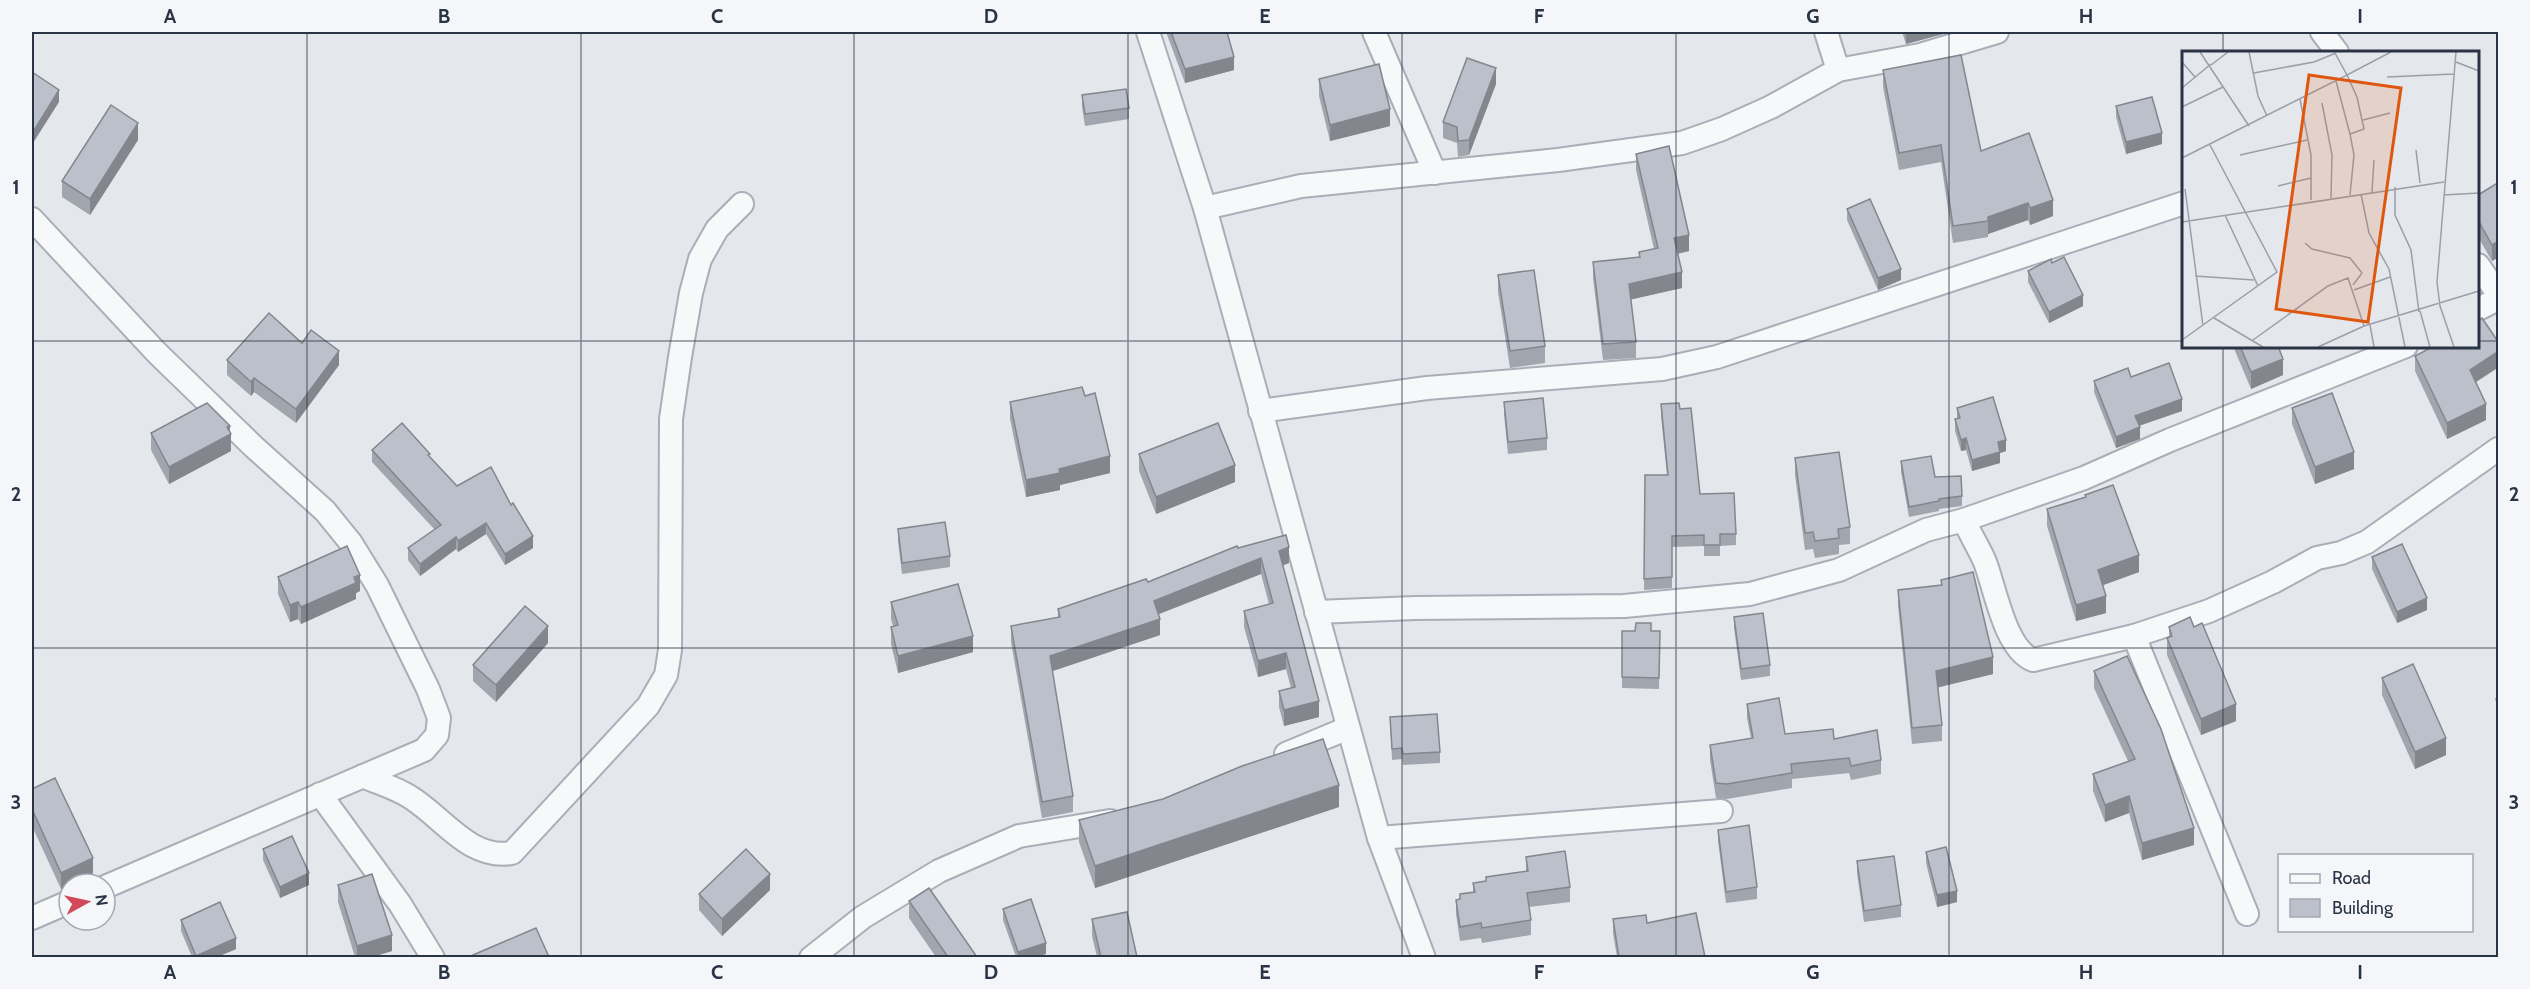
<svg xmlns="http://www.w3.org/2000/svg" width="2530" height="989" font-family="Cabin,sans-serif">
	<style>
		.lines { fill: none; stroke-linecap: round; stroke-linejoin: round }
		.minor-casing { stroke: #a9aeb7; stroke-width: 26 }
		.minor { stroke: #f7f8fa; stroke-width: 22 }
		.wall { fill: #a1a5ae }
		.shaded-wall { fill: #83868d }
		.building { fill: #bbc0ca; stroke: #83868d; stroke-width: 1.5 }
		.grid { fill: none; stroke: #2b3445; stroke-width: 1.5; stroke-opacity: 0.55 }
		.inset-road { fill: none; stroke: #9a9fa9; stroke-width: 1.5 }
		.view { fill: #df570f; fill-opacity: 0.15; stroke: #df570f; stroke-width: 3 }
		.inset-edge { fill: none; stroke: #2b3445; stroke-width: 3 }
		.neatline { fill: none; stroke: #2b3445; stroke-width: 2 }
		.grid-label { font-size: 20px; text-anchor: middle; font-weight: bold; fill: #2b3445 }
	</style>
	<rect width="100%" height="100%" fill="#e4e7ec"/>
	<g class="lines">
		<defs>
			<g id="minor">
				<polyline points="1148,32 1205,208 1379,838 1424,958"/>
				<polyline points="1374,32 1435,173"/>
				<polyline points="1826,32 1838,70"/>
				<polyline points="2322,32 2337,52"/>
				<polyline points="1205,208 1301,186 1558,160 1682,143 1722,129 1771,107 1838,70 1920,55 1997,32"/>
				<polyline points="32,219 157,353 254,447 325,511 351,543 377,585 428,689 439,718 437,735 424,750 105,887"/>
				<polyline points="2478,265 2498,294"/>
				<polyline points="2478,309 2498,299"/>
				<polyline points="1260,411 1427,388 1662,369 1717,357 2184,203"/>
				<polyline points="1964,520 2084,478 2170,440 2406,346"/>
				<path d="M 1316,612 L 1415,608 L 1624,606 L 1750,594 L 1839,570 L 1926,530 L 1964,520 C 1970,534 1979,548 1985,562 C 1995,588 2005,649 2033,660 L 2134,636 L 2209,611 L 2273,582 L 2317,558 L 2341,553 L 2367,542 L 2498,449"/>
				<polyline points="2134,636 2247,914"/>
				<polyline points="1286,754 1348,728"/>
				<path d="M 363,776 C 378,783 396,788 410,797 C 444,818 469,860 512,853 L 648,706 L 666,675 L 670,650 L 671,419 L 680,357 L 691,293 L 700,259 L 717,229 L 742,204"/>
				<polyline points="320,794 400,904 433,958"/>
				<polyline points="1379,838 1721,811"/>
				<polyline points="32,918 69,902"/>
				<polyline points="811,958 863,917 939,871 1019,836 1110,821"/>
			</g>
		</defs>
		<use href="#minor" class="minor-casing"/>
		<use href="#minor" class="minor"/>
	</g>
	<g class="wall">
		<polygon points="1166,32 1227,32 1234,70 1185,83"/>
		<polygon points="1902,32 1943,32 1943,34 1906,44"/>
		<polygon points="1883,70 1981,151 2053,216 2030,225 2028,220 1988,234 1988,237 1953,243 1941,162 1899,170 1883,87"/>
		<polygon points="1319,79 1390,126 1330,141 1319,96"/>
		<polygon points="1496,84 1469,155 1458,157 1457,143 1443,138 1443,122"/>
		<polygon points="1082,95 1129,108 1129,119 1085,126 1082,107"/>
		<polygon points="2116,106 2162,144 2126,154 2116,117"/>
		<polygon points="138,140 90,215 62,197 62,181"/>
		<polygon points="1636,154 1689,251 1678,254 1682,288 1631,299 1636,342 1636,358 1603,360 1593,278 1593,262 1639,257 1639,252 1654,249 1636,170"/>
		<polygon points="2499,182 2499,257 2492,261 2478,237 2478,195"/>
		<polygon points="1847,209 1901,280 1878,290 1847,220"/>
		<polygon points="2052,263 2083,306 2049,323 2028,282 2028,271"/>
		<polygon points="1498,275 1545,346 1545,363 1510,368 1498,292"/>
		<polygon points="302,343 339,365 296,423 254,392 251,396 227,375 227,360"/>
		<polygon points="2233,346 2278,346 2283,375 2251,389"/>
		<polygon points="2415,356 2476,382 2486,420 2447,439 2415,371"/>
		<polygon points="2131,377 2182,411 2139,426 2140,439 2116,448 2094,392 2094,381"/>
		<polygon points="1085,396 1110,473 1060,485 1060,490 1026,497 1010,419 1010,402"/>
		<polygon points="1504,402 1547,438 1547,450 1508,454 1504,414"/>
		<polygon points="1661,404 1680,409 1700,494 1736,534 1736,545 1720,546 1720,556 1704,556 1704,546 1672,547 1672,588 1644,590 1645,475 1667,475 1661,416"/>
		<polygon points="1957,408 2006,451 2000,453 2000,463 1972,471 1966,450 1961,451 1955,431 1955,419 1957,419"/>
		<polygon points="2292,408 2354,469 2315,484 2292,424"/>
		<polygon points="230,432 231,451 169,484 151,450 151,433"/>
		<polygon points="372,450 430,458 457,486 533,548 505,565 486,534 458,552 456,549 420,576 408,560 408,548 435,530 372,462"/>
		<polygon points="1139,454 1235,482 1156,514 1139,471"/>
		<polygon points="1795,458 1850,527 1850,544 1839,545 1839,554 1815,558 1813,549 1805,550 1795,475"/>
		<polygon points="1901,461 1962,496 1962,506 1939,509 1939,511 1909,517 1901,472"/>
		<polygon points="2085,495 2139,572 2103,585 2106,613 2076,621 2047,526 2047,509 2085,497"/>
		<polygon points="898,529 950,556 950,567 902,574 898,541"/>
		<polygon points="1238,548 1289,563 1283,565 1319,717 1284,726 1279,707 1279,691 1291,688 1286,669 1258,677 1244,627 1244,611 1269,604 1261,574 1158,614 1160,635 1052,671 1073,796 1073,812 1042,818 1011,642 1011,626 1058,617 1058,609 1148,582"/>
		<polygon points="2372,557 2427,610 2397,623 2372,569"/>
		<polygon points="278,577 360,591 356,593 356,599 301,624 298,619 290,622 278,594"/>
		<polygon points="1941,580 1993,674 1938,687 1942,725 1942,741 1912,744 1898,606 1898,590 1941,585"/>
		<polygon points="891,602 973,652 898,673 891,644 891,627 893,626 891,619"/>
		<polygon points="1734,617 1770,665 1770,676 1741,680 1734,628"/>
		<polygon points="2169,627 2236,721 2201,735 2167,655 2167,638 2169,637"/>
		<polygon points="1622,631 1660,631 1659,689 1622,688"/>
		<polygon points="548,643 496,702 473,681 473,665"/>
		<polygon points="2094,671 2194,845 2142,860 2129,813 2105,822 2093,791 2093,774 2128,761 2094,688"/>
		<polygon points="2382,678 2446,755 2415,769 2382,695"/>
		<polygon points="2499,698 2499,722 2496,710 2496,699"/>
		<polygon points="1747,704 1785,734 1834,739 1881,760 1881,774 1851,780 1849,773 1792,779 1792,788 1727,799 1716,798 1710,760 1710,745 1751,738 1747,718"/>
		<polygon points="1390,717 1440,752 1440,763 1403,765 1402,759 1392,760"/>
		<polygon points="32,789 93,874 61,889 32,826"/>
		<polygon points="1339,807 1095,888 1079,842 1079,820"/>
		<polygon points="1718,830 1757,887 1757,899 1726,903 1718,841"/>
		<polygon points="263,849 309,885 280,898 263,860"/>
		<polygon points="1926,852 1957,902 1937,907 1926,863"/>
		<polygon points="1526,857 1570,887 1570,902 1529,907 1531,920 1531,935 1482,943 1481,938 1460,941 1456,914 1456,900 1460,899 1460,894 1473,892 1473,883 1486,881 1526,871"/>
		<polygon points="1857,861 1901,905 1901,917 1864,922 1857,873"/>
		<polygon points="338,885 392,951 372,957 355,957 338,902"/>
		<polygon points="770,890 722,936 699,910 699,894"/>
		<polygon points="909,901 977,957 936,957 909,918"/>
		<polygon points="1003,909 1046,954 1035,957 1016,957 1003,920"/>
		<polygon points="1092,919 1137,957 1097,957 1092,936"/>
		<polygon points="1613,919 1647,923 1705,957 1617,957 1613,933"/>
		<polygon points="181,920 236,949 217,957 192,957 181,931"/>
	</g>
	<g class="shaded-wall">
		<polygon points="1906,32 1943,32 1943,34 1906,44"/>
		<polygon points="1234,57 1234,70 1185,83 1185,69"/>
		<polygon points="1496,68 1496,84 1469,155 1469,140"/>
		<polygon points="59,90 59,102 33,143 33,132"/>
		<polygon points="1390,109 1390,126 1330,141 1330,125"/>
		<polygon points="138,123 138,140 90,215 90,199"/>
		<polygon points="2162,133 2162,144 2126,154 2126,142"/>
		<polygon points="2053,200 2053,216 2030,225 2030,208"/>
		<polygon points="2028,203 2028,220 1988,234 1988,217"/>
		<polygon points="1689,235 1689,251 1674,254 1674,238"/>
		<polygon points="2499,241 2499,257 2492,261 2492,245"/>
		<polygon points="1901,269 1901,280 1878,290 1878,278"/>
		<polygon points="1682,272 1682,288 1629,300 1629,284"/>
		<polygon points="2083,295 2083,306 2049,323 2049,312"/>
		<polygon points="339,351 339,365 296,423 296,409"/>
		<polygon points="2499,351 2499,367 2470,386 2470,370"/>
		<polygon points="2283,359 2283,375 2251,389 2251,372"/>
		<polygon points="254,378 254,392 251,396 251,382"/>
		<polygon points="2182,399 2182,411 2135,427 2135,416"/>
		<polygon points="2486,404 2486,420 2447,439 2447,423"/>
		<polygon points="230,426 230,435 231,434 231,451 169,484 169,467"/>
		<polygon points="2140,427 2140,439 2116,448 2116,437"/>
		<polygon points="1966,438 1966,450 1961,451 1961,440"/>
		<polygon points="2006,440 2006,451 2000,453 2000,463 1972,471 1972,460 1998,442"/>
		<polygon points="2354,452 2354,469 2315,484 2315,467"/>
		<polygon points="1110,456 1110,473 1060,485 1060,490 1026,497 1026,480 1059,469"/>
		<polygon points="1235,465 1235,482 1156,514 1156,497"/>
		<polygon points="486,523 486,534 458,552 458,541"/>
		<polygon points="533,536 533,548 505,565 505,554"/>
		<polygon points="456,537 456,549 420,576 420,564"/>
		<polygon points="1289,547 1289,563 1279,567 1279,551"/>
		<polygon points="2139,555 2139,572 2098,587 2098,570"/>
		<polygon points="1261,558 1261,574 1154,616 1154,601"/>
		<polygon points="360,575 360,591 356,593 356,599 301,624 301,607"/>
		<polygon points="2106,596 2106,613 2076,621 2076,605"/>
		<polygon points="2427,598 2427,610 2397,623 2397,612"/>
		<polygon points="298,602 298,619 290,622 290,605"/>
		<polygon points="1160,619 1160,635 1050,672 1050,656"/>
		<polygon points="548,626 548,643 496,702 496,685"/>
		<polygon points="973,636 973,652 898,673 898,656"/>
		<polygon points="1286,653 1286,669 1258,677 1258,661"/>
		<polygon points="1993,657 1993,674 1936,688 1936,671"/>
		<polygon points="1319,701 1319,717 1284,726 1284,710"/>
		<polygon points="2236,704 2236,721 2201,735 2201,719"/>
		<polygon points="2446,738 2446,755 2415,769 2415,752"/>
		<polygon points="1339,785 1339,807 1095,888 1095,866"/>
		<polygon points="2129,796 2129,813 2105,822 2105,805"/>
		<polygon points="2194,828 2194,845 2142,860 2142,843"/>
		<polygon points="93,858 93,874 72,884 69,884 69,886 61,889 61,873"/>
		<polygon points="309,873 309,885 280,898 280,887"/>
		<polygon points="770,874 770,890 722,936 722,919"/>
		<polygon points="1957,891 1957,902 1937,907 1937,895"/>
		<polygon points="392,935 392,951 372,957 357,957 357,946"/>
		<polygon points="236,938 236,949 217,957 196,957 196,956"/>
		<polygon points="1046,943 1046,954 1035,957 1018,957 1018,952"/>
	</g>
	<g class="building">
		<polygon points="1171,32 1227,32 1234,57 1185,69"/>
		<polygon points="1961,55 1981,151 2029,133 2053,200 2030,208 2028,203 1988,217 1988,221 1953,226 1941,145 1899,153 1883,70"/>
		<polygon points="1467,58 1496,68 1469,140 1458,141 1457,127 1443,122"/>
		<polygon points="1379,64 1390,109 1330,125 1319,79"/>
		<polygon points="32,72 59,90 33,132 32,131"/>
		<polygon points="1126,89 1129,108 1085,114 1082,95"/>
		<polygon points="2152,97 2162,133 2126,142 2116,106"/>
		<polygon points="111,105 138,123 90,199 62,181"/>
		<polygon points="1669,146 1689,235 1674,238 1682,272 1629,284 1636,342 1603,344 1593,262 1640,257 1639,252 1658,248 1636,154"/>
		<polygon points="2499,182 2499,241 2492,245 2478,220 2478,195"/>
		<polygon points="1870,199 1901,269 1878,278 1847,209"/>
		<polygon points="2064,257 2083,295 2049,312 2028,271 2051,259 2052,263"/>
		<polygon points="1534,270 1545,346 1510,351 1498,275"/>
		<polygon points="269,313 302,343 311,330 339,351 296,409 254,378 251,382 227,360"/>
		<polygon points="2482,318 2499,343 2499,351 2470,370 2486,404 2447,423 2415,356 2434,346 2478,346 2478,321"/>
		<polygon points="2240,346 2278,346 2283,359 2251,372"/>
		<polygon points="2169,363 2182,399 2135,416 2140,427 2116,437 2094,381 2128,368 2131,377"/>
		<polygon points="1082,387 1085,396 1095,393 1110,456 1059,469 1060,473 1026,480 1010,402"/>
		<polygon points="2332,393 2354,452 2315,467 2292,408"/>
		<polygon points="1993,397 2006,440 1998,442 2000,452 1972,460 1966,438 1961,440 1955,419 1960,418 1957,408"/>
		<polygon points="1543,398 1547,438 1508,442 1504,402"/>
		<polygon points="207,403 230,426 227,427 231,434 169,467 151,433"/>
		<polygon points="1679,403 1680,409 1691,408 1700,494 1734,493 1736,534 1720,534 1720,545 1704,545 1704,535 1672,536 1672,577 1644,579 1645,475 1668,475 1661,404"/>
		<polygon points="402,423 430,454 428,455 457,486 491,467 511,505 513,503 533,536 505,554 486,523 458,541 456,537 420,564 408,548 441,525 372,450"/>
		<polygon points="1218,423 1235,465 1156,497 1139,454"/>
		<polygon points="1839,452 1850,527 1838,529 1839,538 1815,541 1813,532 1805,533 1795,458"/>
		<polygon points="1931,456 1935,477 1961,476 1962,496 1939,499 1939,501 1909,507 1901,461"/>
		<polygon points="2113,485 2139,555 2098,570 2106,596 2076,605 2047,509 2086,497 2085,495"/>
		<polygon points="945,522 950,556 902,563 898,529"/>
		<polygon points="1286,535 1289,547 1279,551 1319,701 1284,710 1279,691 1295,687 1286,653 1258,661 1244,611 1273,603 1261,558 1154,601 1160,619 1050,656 1073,796 1042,802 1011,626 1060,617 1058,609 1146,579 1148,582 1237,546 1238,548"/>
		<polygon points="2402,544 2427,598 2397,612 2372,557"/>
		<polygon points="347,546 360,575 354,577 356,583 301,607 298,602 290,605 278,577"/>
		<polygon points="1973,572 1993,657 1936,671 1942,725 1912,728 1898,590 1942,585 1941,580"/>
		<polygon points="958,584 973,636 898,656 891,627 898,625 891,602"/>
		<polygon points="525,606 548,626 496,685 473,665"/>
		<polygon points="1763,613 1770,665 1741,669 1734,617"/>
		<polygon points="2190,617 2194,627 2202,623 2236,704 2201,719 2167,638 2172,636 2169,627"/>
		<polygon points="1636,623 1651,623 1651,631 1660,631 1659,678 1622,677 1622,631 1635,631"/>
		<polygon points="2127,656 2161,729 2194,828 2142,843 2129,796 2105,805 2093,774 2135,759 2094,671"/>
		<polygon points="2413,664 2446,738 2415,752 2382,678"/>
		<polygon points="1779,698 1785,734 1833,729 1834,739 1877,730 1881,760 1851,766 1849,758 1791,764 1792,773 1727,784 1716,783 1710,745 1753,738 1747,704"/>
		<polygon points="2499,698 2499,710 2496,699"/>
		<polygon points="1437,714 1440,752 1403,754 1402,748 1392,749 1390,717"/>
		<polygon points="1323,739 1339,785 1095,866 1079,820 1163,799 1242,766"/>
		<polygon points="55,778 93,858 61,873 32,809 32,789"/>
		<polygon points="1749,825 1757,887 1726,892 1718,830"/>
		<polygon points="292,836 309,873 280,887 263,849"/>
		<polygon points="1946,847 1957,891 1937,895 1926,852"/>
		<polygon points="746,849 770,874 722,919 699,894"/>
		<polygon points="1565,851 1570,887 1527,893 1531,920 1482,928 1481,923 1460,927 1456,900 1460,899 1460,894 1475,892 1473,883 1486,881 1486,877 1528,871 1526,857"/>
		<polygon points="1894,856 1901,905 1864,911 1857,861"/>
		<polygon points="372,874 392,935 357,946 338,885"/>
		<polygon points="929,888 977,957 948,957 909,901"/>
		<polygon points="1031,899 1046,943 1018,952 1003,909"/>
		<polygon points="220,902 236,938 196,956 181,920"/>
		<polygon points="1127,912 1137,957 1101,957 1092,919"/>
		<polygon points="1696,913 1705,957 1619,957 1613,919 1646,915 1647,923"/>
		<polygon points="536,928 549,957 474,957 473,955"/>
	</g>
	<path class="grid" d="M 307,32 L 307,958M 581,32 L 581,958M 854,32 L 854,958M 1128,32 L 1128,958M 1402,32 L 1402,958M 1676,32 L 1676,958M 1949,32 L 1949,958M 2223,32 L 2223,52M 32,341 L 2184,341M 2478,341 L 2498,341M 2223,346 L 2223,958M 32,648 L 2498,648"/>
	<g transform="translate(2182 51)">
		<rect width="297" height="297" fill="#e4e7ec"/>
		<path class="inset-road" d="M 18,1 L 67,75M 67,1 L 76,45 L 85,65M 153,2 L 165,24 L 209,1M 0,11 L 13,26M 274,11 L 297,20M 29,14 L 46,1M 72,22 L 132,11 L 154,2M 205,26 L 272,23M 154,30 L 168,83M 0,37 L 29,13M 118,48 L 129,104 L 129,149M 140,52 L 150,104 L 149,147M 0,56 L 41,36M 181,69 L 208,62M 234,99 L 238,132M 58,104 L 125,89M 0,107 L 165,24 L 175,46 L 182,78 L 168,83 L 172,104 L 168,144M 96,135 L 129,127M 213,136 L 213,164 L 229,199 L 237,261M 3,138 L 21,275M 190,141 L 192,109M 179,143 L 187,182 L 207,218 L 223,296M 262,144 L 297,142M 43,164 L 76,235M 0,171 L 262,131M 123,192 L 130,198 L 168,207 L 180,222 L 171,234M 13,225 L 72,229M 172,239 L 208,226M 238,260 L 248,296M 32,267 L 81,296M 188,274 L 192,296M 0,289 L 95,221 L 28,94M 71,289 L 146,235 L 166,227 L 182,275M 136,296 L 182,275 L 297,240M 272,296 L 258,255 L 255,231 L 274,1"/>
		<path class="view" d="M 127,24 L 219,37 L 186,271 L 94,258 Z"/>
		<rect width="297" height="297" class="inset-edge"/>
	</g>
	<rect width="2530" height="989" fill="none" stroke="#f4f6f9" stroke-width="66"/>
	<rect x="2278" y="854" width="195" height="78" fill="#f4f6f9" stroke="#a4a8b1" stroke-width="1.5"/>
	<rect x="2290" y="874" width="30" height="9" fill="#f7f8fa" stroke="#a4a8b1" stroke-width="1.5"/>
	<text x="2332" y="884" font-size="18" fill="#2b3445">Road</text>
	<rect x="2290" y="899" width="30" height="18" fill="#bbc0ca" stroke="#a4a8b1" stroke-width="1.5"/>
	<text x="2332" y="914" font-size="18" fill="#2b3445">Building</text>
	<g transform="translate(87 902) rotate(82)"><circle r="28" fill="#f4f6f9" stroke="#a4a8b1" stroke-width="1.5"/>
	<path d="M0-4.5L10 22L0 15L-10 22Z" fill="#d1495b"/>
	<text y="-9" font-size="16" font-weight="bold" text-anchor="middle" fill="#2b3445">N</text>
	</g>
	<rect x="33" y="33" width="2464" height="923" class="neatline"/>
	<g class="grid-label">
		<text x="170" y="23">A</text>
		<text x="444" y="23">B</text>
		<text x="717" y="23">C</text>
		<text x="991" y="23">D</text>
		<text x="1265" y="23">E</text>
		<text x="1539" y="23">F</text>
		<text x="1813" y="23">G</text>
		<text x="2086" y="23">H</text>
		<text x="2360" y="23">I</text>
		<text x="16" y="194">1</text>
		<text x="2514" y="194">1</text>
		<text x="16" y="501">2</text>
		<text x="2514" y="501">2</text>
		<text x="16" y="809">3</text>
		<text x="2514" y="809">3</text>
		<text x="170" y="979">A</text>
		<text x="444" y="979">B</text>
		<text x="717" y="979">C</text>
		<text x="991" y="979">D</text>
		<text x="1265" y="979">E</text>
		<text x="1539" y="979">F</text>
		<text x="1813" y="979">G</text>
		<text x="2086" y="979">H</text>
		<text x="2360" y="979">I</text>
	</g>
</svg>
